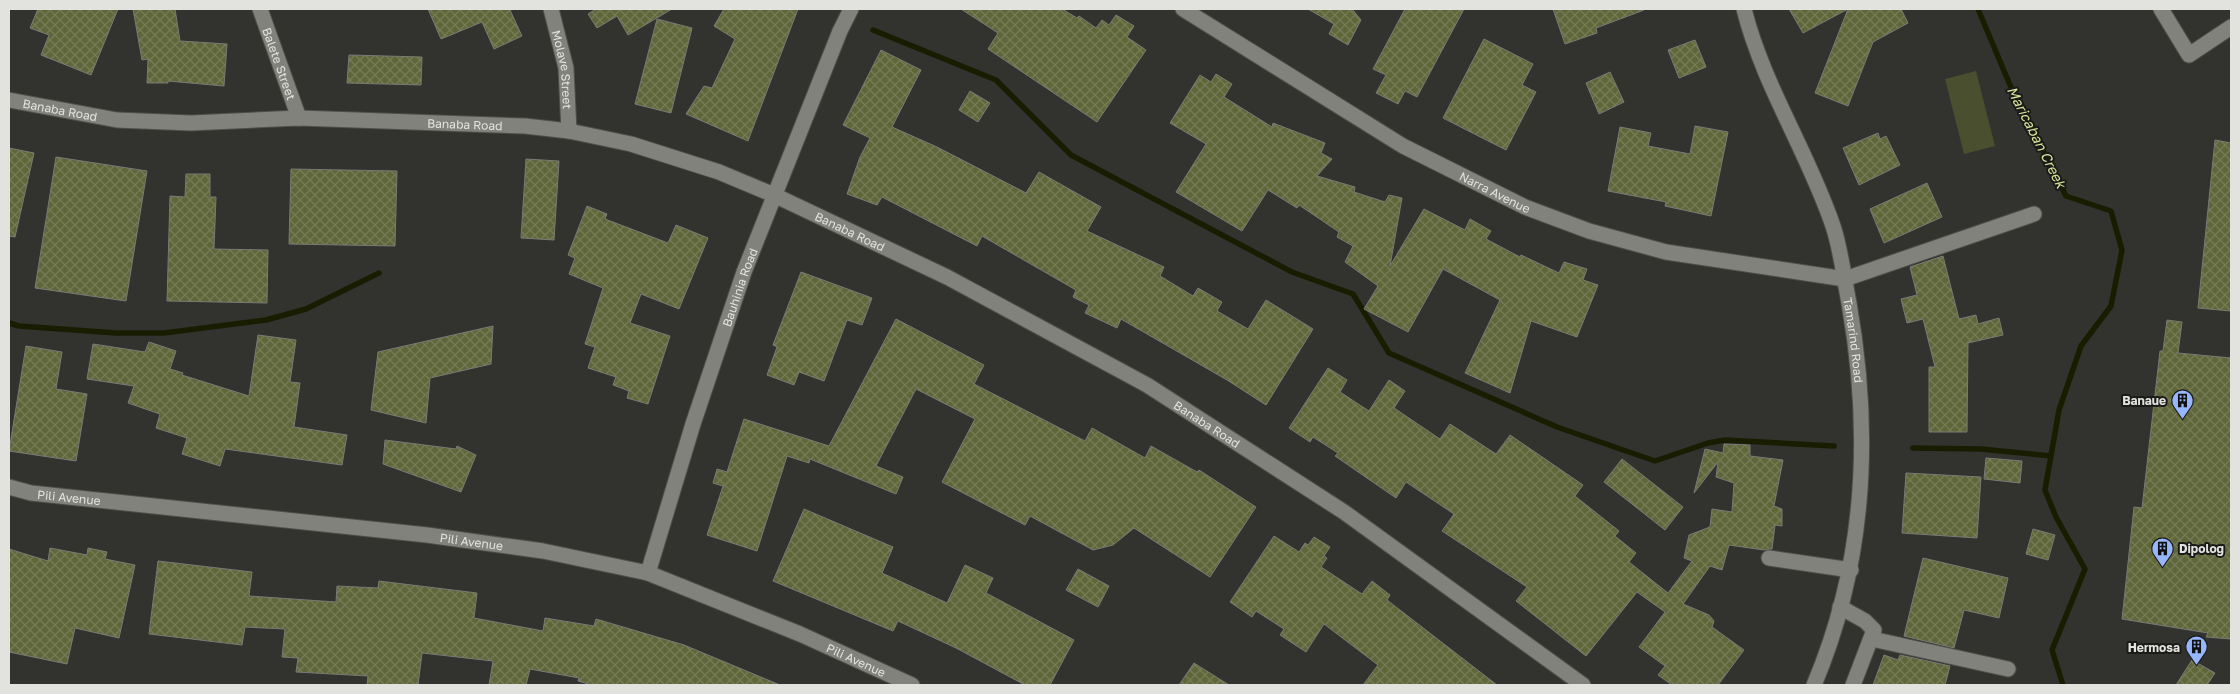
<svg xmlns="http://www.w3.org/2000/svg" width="2240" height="694" font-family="'Golos Text',sans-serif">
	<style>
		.green { fill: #4a4f2f }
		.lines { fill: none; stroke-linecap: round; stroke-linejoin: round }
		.stream { stroke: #191d00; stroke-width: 5.5 }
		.building { fill: url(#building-cross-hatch); stroke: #797b75 }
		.minor-casing { stroke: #4e4f4a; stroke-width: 17 }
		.minor { stroke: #81827c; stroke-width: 15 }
		.labels { text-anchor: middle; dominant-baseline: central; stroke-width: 4; stroke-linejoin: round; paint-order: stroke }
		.street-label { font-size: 12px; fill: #e2e3df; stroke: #1a1b18 }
		.poi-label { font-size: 12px; font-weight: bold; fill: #e2e3df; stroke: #1a1b18; text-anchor: end }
		.water-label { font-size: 14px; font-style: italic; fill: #d6e399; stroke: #1a1b18 }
	</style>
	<defs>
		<pattern id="building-cross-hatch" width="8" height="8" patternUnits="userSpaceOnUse" patternTransform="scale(1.25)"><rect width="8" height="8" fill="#5f663a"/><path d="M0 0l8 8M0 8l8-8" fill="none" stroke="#767c56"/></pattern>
	</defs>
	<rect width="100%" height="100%" fill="#32332e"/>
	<polygon class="green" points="1976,71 1995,146 1964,154 1945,79"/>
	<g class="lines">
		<g class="stream">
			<polyline points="1978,9 2010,85 2066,196 2111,211 2122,250 2111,306 2081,346 2059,410 2045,490 2056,517 2085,569 2052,650 2063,685"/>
			<polyline points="873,30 996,80 1071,155 1292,272 1353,294 1389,353 1557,427 1655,461 1708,443 1725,440 1834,446"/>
			<polyline points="9,323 19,326 116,333 164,333 266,320 306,309 379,273"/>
			<polyline points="1913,448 1981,449 2051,456"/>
		</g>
	</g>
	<g class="building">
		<polygon points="38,9 118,9 91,75 41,55 49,35 30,28"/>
		<polygon points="133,9 175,9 180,41 227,44 224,86 168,81 168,83 147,83 148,59 142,60"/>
		<polygon points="428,9 514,9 510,10 522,36 494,49 482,22 441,39"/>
		<polygon points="596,9 672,9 628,35 617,16 597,28 588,14"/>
		<polygon points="724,9 798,9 748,141 686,114 704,86 712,88 735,39 714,26"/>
		<polygon points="961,9 1062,9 1077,18 1079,16 1096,28 1102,20 1109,25 1116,15 1134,26 1127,37 1146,50 1097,122 988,49 998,33"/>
		<polygon points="1308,9 1352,9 1361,20 1348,45 1329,34 1334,24"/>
		<polygon points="1405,9 1464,9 1417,97 1405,91 1398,104 1376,93 1386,75 1373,69"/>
		<polygon points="1553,9 1644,9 1644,10 1596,28 1597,33 1565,44"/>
		<polygon points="1789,9 1848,9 1803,33"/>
		<polygon points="1848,9 1901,9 1908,23 1873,42 1848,106 1815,93"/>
		<polygon points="657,19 692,28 671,113 635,104"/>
		<polygon points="1484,39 1533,64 1522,85 1536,92 1506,150 1443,118"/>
		<polygon points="1695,40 1706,67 1679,78 1668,50"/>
		<polygon points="881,50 921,70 892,127 937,147 1026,193 1039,172 1101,207 1087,231 1164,267 1160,276 1193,296 1198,288 1222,302 1217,311 1248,329 1266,300 1313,329 1266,405 1227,380 1121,319 1117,328 1085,313 1089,305 1073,297 1076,290 982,236 977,246 882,197 877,205 847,194 860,157 870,138 843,125"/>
		<polygon points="349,55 422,57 421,85 347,83"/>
		<polygon points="1610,72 1624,102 1599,114 1586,83"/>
		<polygon points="1216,74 1232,84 1224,97 1272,127 1273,123 1325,143 1321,153 1332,159 1317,176 1355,187 1354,192 1385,202 1389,195 1402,198 1390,266 1424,209 1465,230 1470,219 1491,231 1486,239 1520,257 1521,255 1559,273 1564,262 1587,269 1583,280 1598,285 1577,337 1531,321 1510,393 1465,373 1500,300 1443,269 1408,332 1364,309 1378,286 1345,262 1353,246 1337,237 1339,232 1299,205 1297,208 1268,190 1242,231 1176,192 1206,144 1170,123 1200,75 1211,82"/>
		<polygon points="970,91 990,103 978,122 959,110"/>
		<polygon points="1695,126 1728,132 1711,216 1665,206 1666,202 1608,191 1620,127 1651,133 1648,146 1690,154"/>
		<polygon points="1878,133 1880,139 1886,136 1900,165 1859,185 1843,148"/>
		<polygon points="2215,140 2231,143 2231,311 2198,308"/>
		<polygon points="9,148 34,153 15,237 9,236"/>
		<polygon points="56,157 147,171 126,301 35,288"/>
		<polygon points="526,159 559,161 554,240 521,238"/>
		<polygon points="291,169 397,171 395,246 289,244"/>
		<polygon points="186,174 210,174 210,197 216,197 214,249 268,250 267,303 167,301 170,196 185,197"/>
		<polygon points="1927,183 1942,217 1884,243 1870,209"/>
		<polygon points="587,206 607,214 605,219 668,243 676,225 708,238 679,309 641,294 630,323 670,336 648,404 627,398 629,391 613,385 616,377 588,368 595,347 585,344 603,288 569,274 575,258 568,255"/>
		<polygon points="1943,256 1959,319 1976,315 1978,324 1999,318 2003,335 1968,343 1967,432 1929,432 1929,367 1935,367 1923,319 1907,323 1901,299 1917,295 1910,267"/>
		<polygon points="801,272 872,298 862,325 847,320 824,381 799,372 794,385 767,375 777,347 773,345"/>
		<polygon points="896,319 984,365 974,384 1085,441 1092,428 1145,458 1151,446 1197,472 1199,470 1256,507 1210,577 1134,528 1113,545 1093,550 1030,516 1025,525 942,482 975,419 916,389 876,466 903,477 896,494 810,459 809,463 787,456 757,551 707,535 723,486 713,483 717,469 727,472 744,419 829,446"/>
		<polygon points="2167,320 2182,322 2178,353 2231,358 2231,639 2206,637 2208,633 2122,619 2134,507 2142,508 2160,351 2163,351"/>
		<polygon points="493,326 491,364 430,378 426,423 371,410 378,352"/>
		<polygon points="258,335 296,340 290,382 300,383 294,427 347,435 342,465 225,449 220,466 182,454 187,438 156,428 160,414 128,403 134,386 87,379 93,344 145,352 149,342 176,351 170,369 183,373 182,375 249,396"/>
		<polygon points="26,346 62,352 56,389 87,394 76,461 9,451"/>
		<polygon points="1328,368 1347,380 1340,392 1369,411 1389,380 1405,391 1394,408 1440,439 1450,424 1496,454 1510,435 1583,485 1575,496 1619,531 1615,536 1636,553 1629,562 1668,593 1692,561 1684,558 1689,535 1710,527 1712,509 1732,512 1734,483 1716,477 1718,462 1694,493 1705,449 1723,453 1724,444 1750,445 1750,456 1783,460 1774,506 1782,509 1782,526 1775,525 1772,549 1764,550 1729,545 1722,570 1710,566 1683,604 1709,615 1714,621 1712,627 1744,650 1718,685 1672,685 1658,675 1665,666 1639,647 1665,612 1637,592 1586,656 1516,601 1527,587 1442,531 1454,514 1406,482 1396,498 1335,456 1338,453 1313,437 1310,442 1289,428"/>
		<polygon points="385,440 456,449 457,446 476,455 461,492 383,464"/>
		<polygon points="1986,458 2022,461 2020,483 1984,479"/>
		<polygon points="1622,459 1683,507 1665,530 1604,482"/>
		<polygon points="1906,473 1981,477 1977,538 1902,533"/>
		<polygon points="804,509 893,547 882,573 947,603 965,565 993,578 986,593 1074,640 1050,685 1025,685 956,648 898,621 893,631 773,581"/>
		<polygon points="2033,529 2055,535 2048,560 2026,554"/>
		<polygon points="1274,536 1299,552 1305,543 1308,545 1314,537 1330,547 1324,556 1327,558 1321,567 1362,594 1372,581 1390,595 1387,600 1497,685 1363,685 1378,665 1324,624 1306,652 1280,635 1284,629 1256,611 1252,617 1230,602"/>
		<polygon points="50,548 87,555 88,548 107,552 105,559 135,565 119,638 75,628 67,664 9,652 9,549 48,561"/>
		<polygon points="1923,558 2008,578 1999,618 1964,610 1954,648 1904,636"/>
		<polygon points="158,561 252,572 249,596 336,602 337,586 378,588 379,581 477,593 474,618 543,631 545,618 594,626 596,619 684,645 780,685 592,685 578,681 579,678 530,669 526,685 489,685 493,661 422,653 418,685 367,685 368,676 296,672 298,658 282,657 285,629 245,627 242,645 149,634"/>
		<polygon points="1078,569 1109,586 1098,607 1066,590"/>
		<polygon points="1884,655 1898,660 1900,655 1950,666 1945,685 1873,685"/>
		<polygon points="2192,660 2215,673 2207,685 2176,685"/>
		<polygon points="1194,663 1229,685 1179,685"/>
	</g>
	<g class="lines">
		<defs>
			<g id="minor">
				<path id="s1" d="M 260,9 L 299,118"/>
				<path id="s2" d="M 551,9 L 566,68 L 569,131"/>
				<path id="s3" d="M 1183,9 L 1403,146 L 1525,207 L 1589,231 L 1666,252 L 1845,279 L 2034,214"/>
				<path id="s4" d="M 1744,9 C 1763,85 1808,152 1833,226 C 1841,250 1844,278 1849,303 C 1872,434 1866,562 1814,685"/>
				<polyline points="2161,9 2189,55 2231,27"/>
				<path id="s5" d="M 9,100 L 117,120 L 191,123 L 299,118 L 525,126 L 569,131 L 631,144 L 719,172 L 774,195 L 947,277 L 1147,385 L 1344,512 L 1583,685"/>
				<path id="s6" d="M 9,487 L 31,493 L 427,535 L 543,551 L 648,573 L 800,634 L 912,685"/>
				<polyline points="1769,558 1851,570"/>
				<path id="s7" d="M 648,573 L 693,424 L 744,272 L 840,31 L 851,9"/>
				<polyline points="1840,607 1865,621 1874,630 1853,685"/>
				<polyline points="1872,639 2008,669"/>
			</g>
		</defs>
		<use href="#minor" class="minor-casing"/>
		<use href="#minor" class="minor"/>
	</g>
	<defs>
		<symbol id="building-pin" viewBox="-11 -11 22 30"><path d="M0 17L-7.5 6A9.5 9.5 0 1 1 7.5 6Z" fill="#97b6fd" stroke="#1a1b18"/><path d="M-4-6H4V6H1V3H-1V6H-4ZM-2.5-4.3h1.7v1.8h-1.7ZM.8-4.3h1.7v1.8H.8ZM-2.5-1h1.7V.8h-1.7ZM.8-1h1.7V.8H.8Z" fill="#111"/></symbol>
	</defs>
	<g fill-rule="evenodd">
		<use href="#building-pin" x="2170" y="388" width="25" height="34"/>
		<use href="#building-pin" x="2150" y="536" width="25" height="34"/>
		<use href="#building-pin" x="2184" y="634" width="25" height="34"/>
	</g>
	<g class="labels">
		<g class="street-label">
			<text stroke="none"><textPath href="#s1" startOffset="58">Balete Street</textPath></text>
			<text stroke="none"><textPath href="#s2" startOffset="62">Molave Street</textPath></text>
			<text stroke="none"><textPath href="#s5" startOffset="52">Banaba Road</textPath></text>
			<text stroke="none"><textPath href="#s5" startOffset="458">Banaba Road</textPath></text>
			<text stroke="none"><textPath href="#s3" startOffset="362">Narra Avenue</textPath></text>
			<text stroke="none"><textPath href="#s5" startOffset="862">Banaba Road</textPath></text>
			<text stroke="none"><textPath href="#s7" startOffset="300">Bauhinia Road</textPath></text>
			<text stroke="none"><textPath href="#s4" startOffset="351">Tamarind Road</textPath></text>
			<text stroke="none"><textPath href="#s5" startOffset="1268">Banaba Road</textPath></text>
			<text stroke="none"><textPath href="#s6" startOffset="61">Pili Avenue</textPath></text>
			<text stroke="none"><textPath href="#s6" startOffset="466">Pili Avenue</textPath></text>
			<text stroke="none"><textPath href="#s6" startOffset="871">Pili Avenue</textPath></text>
		</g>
		<g class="poi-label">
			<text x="2166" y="400">Banaue</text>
			<text x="2179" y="548" text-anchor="start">Dipolog</text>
			<text x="2180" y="647">Hermosa</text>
		</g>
		<g class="water-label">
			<text transform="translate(2037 137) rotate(63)">Maricaban Creek</text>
		</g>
	</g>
	<rect width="2240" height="694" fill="none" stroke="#e2e3df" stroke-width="20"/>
</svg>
